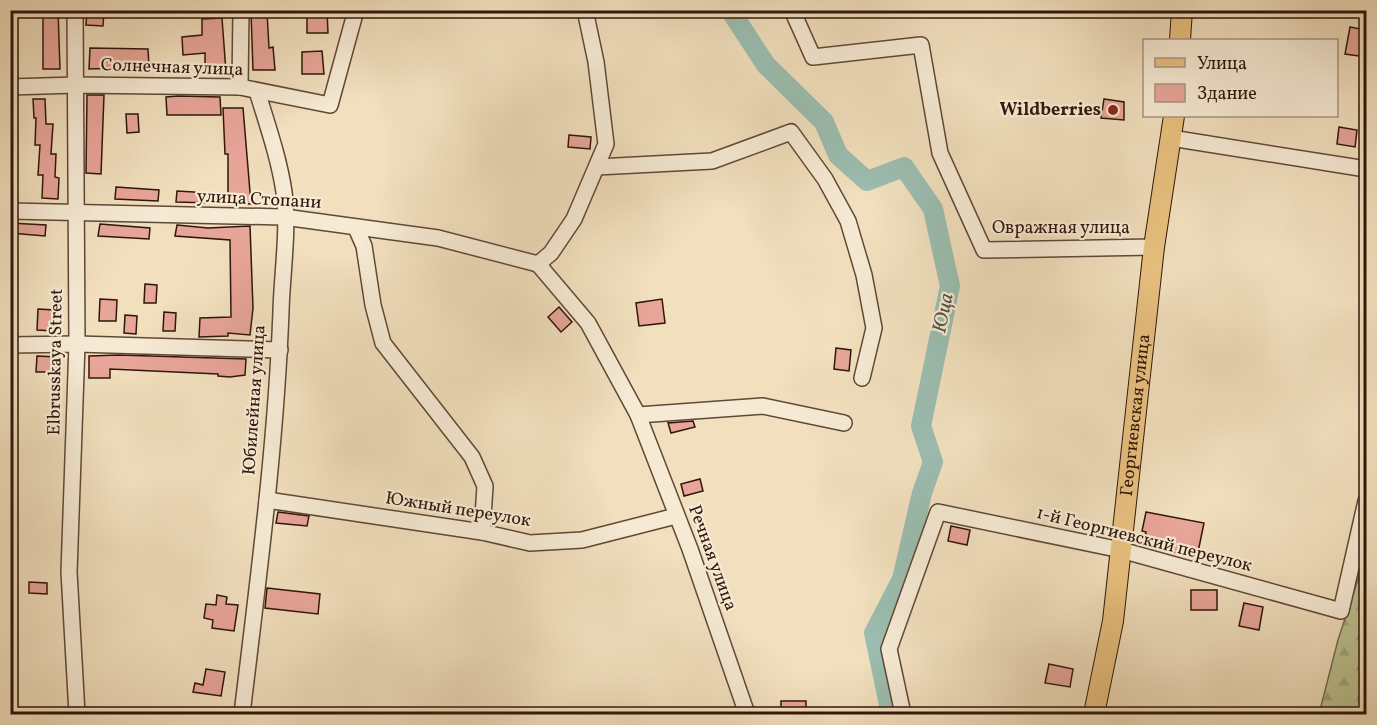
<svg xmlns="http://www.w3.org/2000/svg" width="1377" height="725" font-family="Vollkorn,serif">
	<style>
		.forest { fill: url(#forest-firs); stroke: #766c4d; stroke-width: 1.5 }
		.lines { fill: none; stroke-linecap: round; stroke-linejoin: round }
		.river { stroke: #9bbdb0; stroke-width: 20 }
		.building { fill: #e8a599; stroke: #30160a; stroke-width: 1.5 }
		.minor-casing { stroke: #604837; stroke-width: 18 }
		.major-casing { stroke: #30160a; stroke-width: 22 }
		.minor { stroke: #f6ead4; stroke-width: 15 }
		.major { stroke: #e8c07e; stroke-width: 20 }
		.poi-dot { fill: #8f2418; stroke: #f6ead4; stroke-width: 2 }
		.labels { text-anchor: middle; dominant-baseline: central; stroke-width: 4.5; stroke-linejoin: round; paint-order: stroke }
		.street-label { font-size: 18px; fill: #30160a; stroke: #f6ead4 }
		.poi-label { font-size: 18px; font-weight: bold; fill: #30160a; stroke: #f6ead4; text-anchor: end }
		.water-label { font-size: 20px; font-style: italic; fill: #555044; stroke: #f6ead4 }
	</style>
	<defs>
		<pattern id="forest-firs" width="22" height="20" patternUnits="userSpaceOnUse" patternTransform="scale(1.5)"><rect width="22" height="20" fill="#bcc190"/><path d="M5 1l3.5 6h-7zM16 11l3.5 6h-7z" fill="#a2a57b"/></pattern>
	</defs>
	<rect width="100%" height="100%" fill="#f1dfbd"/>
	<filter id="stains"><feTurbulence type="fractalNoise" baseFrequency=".00333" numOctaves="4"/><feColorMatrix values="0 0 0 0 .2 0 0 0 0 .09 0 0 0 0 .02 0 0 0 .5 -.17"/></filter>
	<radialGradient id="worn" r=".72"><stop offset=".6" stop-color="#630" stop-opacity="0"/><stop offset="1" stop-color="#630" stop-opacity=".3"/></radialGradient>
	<polygon class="forest" points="1366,555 1366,714 1319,714 1338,640"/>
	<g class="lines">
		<polyline class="river" points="730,10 766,65 824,122 838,155 867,181 904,167 933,209 950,286 921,426 933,462 922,493 902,579 874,633 891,714"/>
	</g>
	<g class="building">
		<polygon points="43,10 58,10 60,69 43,69"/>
		<polygon points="87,10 104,10 103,26 86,25"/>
		<polygon points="327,10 328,33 307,33 307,11"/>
		<polygon points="251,12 267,12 269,48 273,47 275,70 253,70"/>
		<polygon points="222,18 226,72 205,72 205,53 183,55 182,37 202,35 202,19"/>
		<polygon points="1350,27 1366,30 1366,57 1345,54"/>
		<polygon points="90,48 148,49 149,67 89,69"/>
		<polygon points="322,51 324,74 302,74 302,52"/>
		<polygon points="87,95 104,95 101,174 86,173"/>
		<polygon points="178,96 220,97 221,115 167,115 166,97"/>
		<polygon points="33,99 45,99 46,124 53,124 51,154 56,154 55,177 59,178 58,199 42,198 43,175 38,175 40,145 35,145 36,118 34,118"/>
		<polygon points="1104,99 1124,102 1124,120 1101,118"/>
		<polygon points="223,108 243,108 251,204 176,202 177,191 228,194 228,154 225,154"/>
		<polygon points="126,114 138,114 139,132 127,133"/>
		<polygon points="1339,127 1357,130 1355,147 1337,144"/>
		<polygon points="569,135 591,137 590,149 568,147"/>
		<polygon points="116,187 159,190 158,201 115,199"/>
		<polygon points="10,223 46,225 45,236 10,233"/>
		<polygon points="100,224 150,228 149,239 98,236"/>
		<polygon points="177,225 208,228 250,226 253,308 250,335 228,333 228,336 199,337 200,318 231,317 230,240 175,236"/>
		<polygon points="145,284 157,285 156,303 144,303"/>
		<polygon points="100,299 117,300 116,321 99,321"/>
		<polygon points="662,299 665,323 639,326 636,303"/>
		<polygon points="559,307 572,322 561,332 548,317"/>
		<polygon points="38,309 54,310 53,331 37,330"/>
		<polygon points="164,312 176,313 175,331 163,331"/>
		<polygon points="125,315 137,316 136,334 124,333"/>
		<polygon points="836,348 851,350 849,371 834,369"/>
		<polygon points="119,355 246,359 245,375 230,377 218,376 218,374 110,369 110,378 89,378 89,356"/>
		<polygon points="37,356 58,357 57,372 36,372"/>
		<polygon points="693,421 695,427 671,433 668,423"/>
		<polygon points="700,479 703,491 684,496 681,484"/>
		<polygon points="278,512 309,516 307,526 276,523"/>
		<polygon points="1146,512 1204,523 1197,557 1143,546 1146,532 1142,531"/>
		<polygon points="951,526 970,530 967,545 948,541"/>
		<polygon points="29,582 47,583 47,594 29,593"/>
		<polygon points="267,588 320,594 318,614 265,608"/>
		<rect x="1191" y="590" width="26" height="20"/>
		<polygon points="217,595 227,597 226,604 238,605 234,631 212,628 213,620 204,618 206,604 216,605"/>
		<polygon points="1244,603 1263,607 1259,630 1239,626"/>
		<polygon points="1049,664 1073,669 1070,687 1045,683"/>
		<polygon points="206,669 225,672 221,696 193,692 195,683 203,685"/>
		<rect x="781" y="701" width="25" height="13"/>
	</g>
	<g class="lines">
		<defs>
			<g id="minor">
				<polyline points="75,10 77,344 69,572 77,714"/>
				<polyline points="585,10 596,62 606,144 574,219 551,253 538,264 588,323 638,415 690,549 747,714"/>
				<polyline points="792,10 813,57 921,45 940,153 984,250 1154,247"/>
				<polyline points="10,87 76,85 240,87 330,105 356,10"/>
				<polyline points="240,87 241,10"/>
				<polyline points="1171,138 1366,169"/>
				<polyline points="597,167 712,161 791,132 825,179 848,221 864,275 874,328 862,378"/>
				<polyline points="10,211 284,217 438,238 538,264"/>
				<polyline points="356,228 364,246 373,305 383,343 472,457 485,486 482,532"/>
				<polyline points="10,345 77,344 280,350"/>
				<polyline points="638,415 763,406 844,423"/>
				<polyline points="267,500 482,532 530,543 582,540 676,516"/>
				<path d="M 242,714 C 258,580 276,446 281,311 C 282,273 289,230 284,192 C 279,158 267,124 257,91"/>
				<polyline points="903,714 889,649 938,512 1121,550 1341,611 1366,501"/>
			</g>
			<g id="major">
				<polyline points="1180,40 1182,10"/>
				<path id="s1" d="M 1094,714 L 1113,621 L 1154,247 L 1174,116"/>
			</g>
		</defs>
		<use href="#minor" class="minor-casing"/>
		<use href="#major" class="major-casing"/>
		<use href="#minor" class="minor"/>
		<use href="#major" class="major"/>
	</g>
	<circle class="poi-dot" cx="1113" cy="110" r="6"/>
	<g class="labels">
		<g class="street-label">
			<text transform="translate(172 68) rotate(2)">Солнечная улица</text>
			<text transform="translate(259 200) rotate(3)">улица Стопани</text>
			<text x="1061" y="228">Овражная улица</text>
			<text transform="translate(56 362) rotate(-89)">Elbrusskaya Street</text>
			<text transform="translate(255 400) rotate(-86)">Юбилейная улица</text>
			<text stroke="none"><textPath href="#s1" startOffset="302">Георгиевская улица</textPath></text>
			<text transform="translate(458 510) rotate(9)">Южный переулок</text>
			<text transform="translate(1144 540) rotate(14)">1-й Георгиевский переулок</text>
			<text transform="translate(712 558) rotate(70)">Речная улица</text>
		</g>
		<g class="poi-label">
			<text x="1101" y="110">Wildberries</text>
		</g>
		<g class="water-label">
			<text transform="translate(944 313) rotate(-79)">Юца</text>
		</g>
	</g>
	<rect width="1377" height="725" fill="none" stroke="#f1dfbd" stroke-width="36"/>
	<rect x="12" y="12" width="1353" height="701" fill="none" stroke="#30160a" stroke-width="3"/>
	<rect x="18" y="18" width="1341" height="689" fill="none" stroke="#30160a" stroke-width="1.5"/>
	<rect x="1143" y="39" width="195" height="78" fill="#f6ead4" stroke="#a79583" stroke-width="1.5"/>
	<rect x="1155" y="58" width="30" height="9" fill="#e8c07e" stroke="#a79583" stroke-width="1.5"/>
	<text x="1197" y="69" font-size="18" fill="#30160a">Улица</text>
	<rect x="1155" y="84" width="30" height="18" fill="#e8a599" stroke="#a79583" stroke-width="1.5"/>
	<text x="1197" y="99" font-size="18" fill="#30160a">Здание</text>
	<rect width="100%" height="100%" filter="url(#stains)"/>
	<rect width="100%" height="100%" fill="url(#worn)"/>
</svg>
